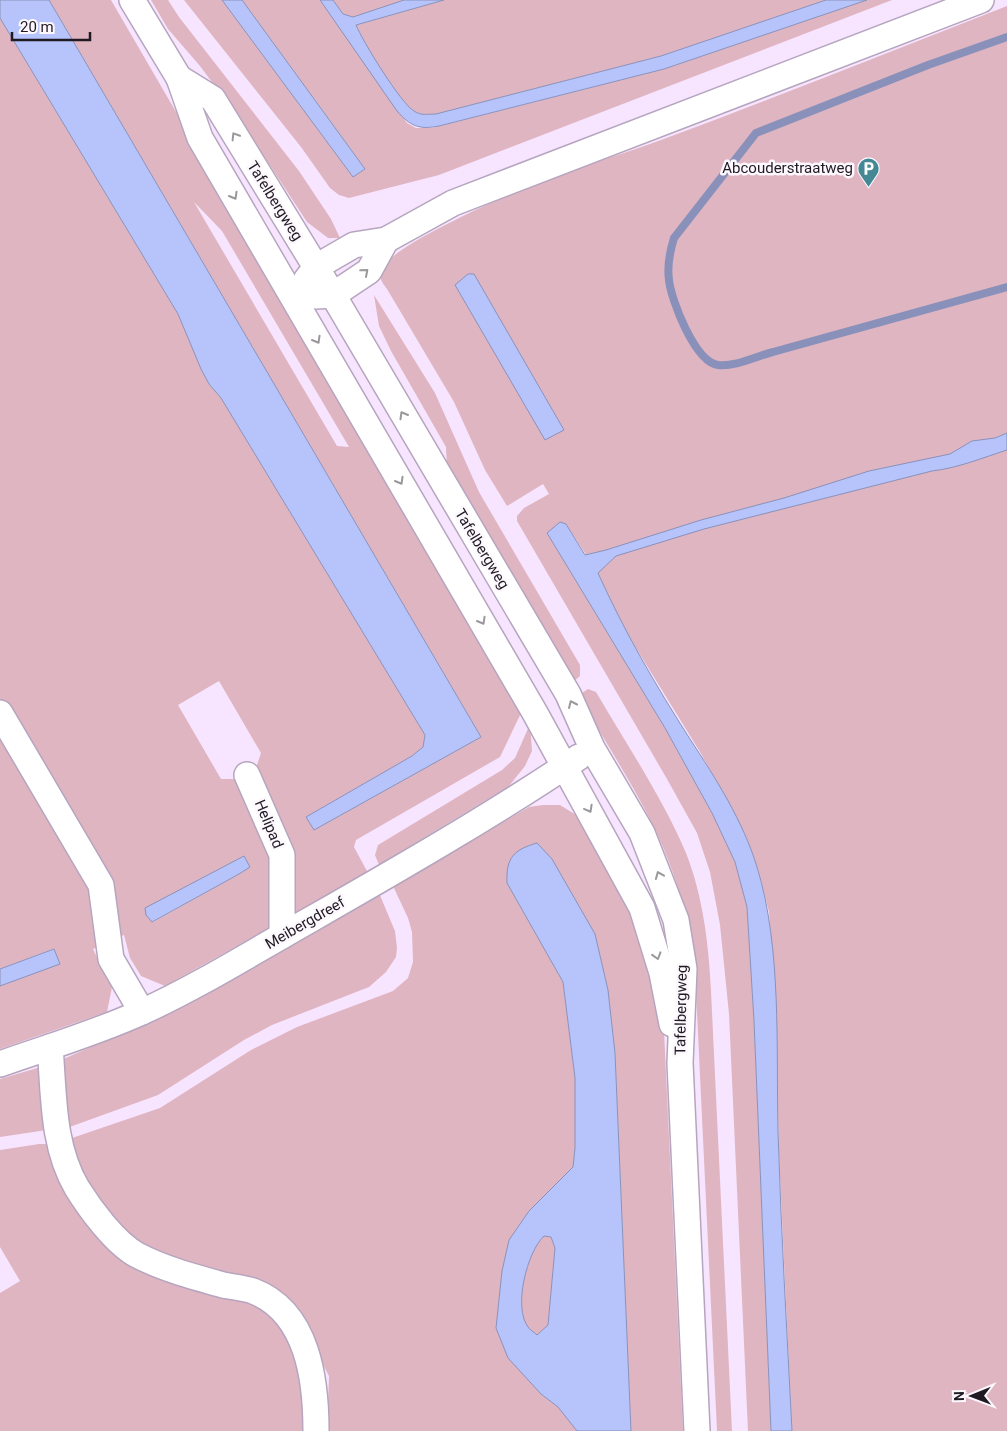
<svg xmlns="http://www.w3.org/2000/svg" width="1007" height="1431" font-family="Roboto,sans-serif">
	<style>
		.green { fill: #e0b5c2; fill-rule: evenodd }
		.water { fill: #b6c4fb; stroke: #8991ba; fill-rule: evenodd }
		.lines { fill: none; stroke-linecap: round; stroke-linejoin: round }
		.stream { stroke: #8991ba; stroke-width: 8 }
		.minor-casing { stroke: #b6a5be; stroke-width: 28 }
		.minor { stroke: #fff; stroke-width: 25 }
		.oneway { stroke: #9b989c }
		.labels { text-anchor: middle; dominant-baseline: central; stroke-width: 5; stroke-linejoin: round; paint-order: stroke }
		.poi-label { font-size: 15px; fill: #201a23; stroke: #fcf8fd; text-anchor: end }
		.street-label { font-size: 15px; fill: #201a23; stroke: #fcf8fd }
	</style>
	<rect width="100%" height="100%" fill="#f7e5ff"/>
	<g class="green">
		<path d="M 49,0 L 111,0 L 523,709 L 500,757 L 356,840 L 354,847 L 368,873 L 165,986 L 141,976 L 130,958 L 124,935 L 93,949 L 112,987 L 107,1012 L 0,1049 L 0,986 L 60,963 L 53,949 L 0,969 L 0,18 L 178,314 L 201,369 L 209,384 L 221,398 L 425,735 L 423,747 L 412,756 L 306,817 L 314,830 L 481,737 ZM 194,202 L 222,231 L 349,447 L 337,446 ZM 219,681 L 261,753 L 255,771 L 241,779 L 221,779 L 178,705 ZM 244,856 L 249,867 L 239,874 L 153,922 L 146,915 L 191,884 Z"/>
		<polygon points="151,0 168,0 179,17 299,171 331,219 340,238 328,238 307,222 241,121 200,66 168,29"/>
		<polygon points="184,0 222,0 353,177 365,169 242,0 320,0 407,123 416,128 432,128 664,69 867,0 892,0 439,175 349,198 339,195 330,188 301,147"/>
		<polygon points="333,0 404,0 353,17 343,14"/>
		<path d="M 444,0 L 826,0 L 661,56 L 436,114 C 428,114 421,116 414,111 C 401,104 362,41 356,25 Z"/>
		<path d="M 1007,6 L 1007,1431 L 792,1431 L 779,1155 L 775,1002 L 769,912 L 757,866 L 745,835 L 727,801 L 700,752 L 623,627 L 598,573 L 566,524 L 547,533 L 665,728 L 712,813 L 735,862 L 747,907 L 754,1021 L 771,1431 L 748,1431 L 729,1014 L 720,925 L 710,872 L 697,833 L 667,779 L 517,521 L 517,516 L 524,508 L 549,494 L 543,484 L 507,506 L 485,470 L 454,402 L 387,289 C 384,285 378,277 380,272 C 388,247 490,204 515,192 C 562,171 613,158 661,140 C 777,97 892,51 1007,6 Z"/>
		<polygon points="374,295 435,393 479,492 580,665 580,676 572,683 447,468 446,447 391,351 379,326"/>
		<path d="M 588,689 L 596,692 L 599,697 C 629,748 663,799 686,853 C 703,896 709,946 711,991 L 732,1431 L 717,1431 L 696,992 C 691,951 687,912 673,873 C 651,809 611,754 579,695 Z"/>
		<polygon points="530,724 532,751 525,766 509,786 379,865 375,855 378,845 502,770 515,758"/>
		<polygon points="543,805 560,805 581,818 641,923 664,1031 683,1431 631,1431 615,1053 608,990 595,934 507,883 563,982 575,1078 575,1148 573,1167 529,1211 509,1240 502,1271 496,1328 541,1394 558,1407 577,1431 327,1431 329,1376 294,1309 246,1277 206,1268 160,1254 135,1239 118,1222 89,1185 76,1156 72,1138 160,1108 251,1050 297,1027 393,991 408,978 413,962 412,932 408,918 393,886 395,883 517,814 529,807"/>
		<polygon points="379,893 395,931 397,948 396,957 386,972 369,987 272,1025 244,1040 158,1095 67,1128 61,1060 176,1010"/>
		<polygon points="44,1066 47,1130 0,1137 0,1079"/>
		<path d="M 39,1144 L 51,1144 L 55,1170 L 88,1222 L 247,1300 C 306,1336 299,1369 305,1431 L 0,1431 L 0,1293 L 20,1281 L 0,1247 L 0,1150 Z"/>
		<path d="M 544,1236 L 551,1237 L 555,1248 L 548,1325 L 537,1335 C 534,1332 530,1330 528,1327 C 513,1307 527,1252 544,1236 Z"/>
	</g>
	<g class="water">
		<polygon points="0,0 49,0 481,737 314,830 306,817 412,756 423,747 425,735 221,398 209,384 201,369 178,314 0,18"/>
		<polygon points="222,0 242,0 365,169 353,177"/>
		<path d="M 320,0 L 333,0 L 343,14 L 353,17 L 404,0 L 444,0 L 356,25 C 362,40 401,104 414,111 C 421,116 428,114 436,114 L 661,56 L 826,0 L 867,0 L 664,69 L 439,126 C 419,130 410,126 397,111 Z"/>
		<polygon points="468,274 474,274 564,430 545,440 455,285"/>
		<path d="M 1007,433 L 1007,450 C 982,458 958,468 932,471 L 704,529 L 616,556 L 598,573 C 624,631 656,686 690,739 C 716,779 743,821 757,867 C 782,948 776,1048 778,1132 C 781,1232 787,1332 792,1431 L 771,1431 L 754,1021 L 747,907 L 735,862 L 712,813 L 665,728 L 547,533 L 560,522 L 566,524 L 585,555 L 606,550 L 701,520 L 784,498 L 869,471 L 950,454 L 972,441 L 995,438 Z"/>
		<path d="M 537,843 L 552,859 L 595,934 L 608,990 L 615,1053 L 631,1431 L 577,1431 L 558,1407 L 541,1394 L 508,1358 L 496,1328 L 502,1271 L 509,1240 L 529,1211 L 573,1167 L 575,1148 L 575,1078 L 563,982 L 507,883 C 506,858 513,850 537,843 ZM 544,1236 L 551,1237 L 555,1248 L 548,1325 L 537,1335 C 534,1332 530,1330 528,1327 C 513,1307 527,1252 544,1236 Z"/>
		<polygon points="244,856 250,867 239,874 152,922 146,915 145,908"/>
		<polygon points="54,949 60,964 0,986 0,969"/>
	</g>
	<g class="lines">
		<path class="stream" d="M 1007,37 L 928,65 L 756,133 L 674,238 C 670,251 667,266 669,280 C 671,300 695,362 718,365 C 736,367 756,356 773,352 C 851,331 929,309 1007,287"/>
		<defs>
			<g id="minor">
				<polyline points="132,0 179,78 200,138 535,713 642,908 662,973 672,1024"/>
				<polyline points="179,78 213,99 333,295 568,694 592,748 642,833 676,920 684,969 680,1063 697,1431"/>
				<polyline points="306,280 316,267 354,245 386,240 453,203 981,0"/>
				<polyline points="316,296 333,295 369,271 386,240"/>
				<polyline points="0,713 101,885 111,959 142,1012"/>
				<polyline points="247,775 282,855 282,936"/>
				<path d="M 50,1047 C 54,1094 52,1146 77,1188 C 90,1209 115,1243 137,1255 C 164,1269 194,1277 223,1285 C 233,1287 244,1288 253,1291 C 308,1312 316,1380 316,1431"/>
				<path d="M 0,1064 C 48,1047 96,1033 142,1012 C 199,986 253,952 308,921 C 399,869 491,816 579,757"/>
			</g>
		</defs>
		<use href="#minor" class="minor-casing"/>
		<use href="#minor" class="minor"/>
	</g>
	<defs><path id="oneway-chevron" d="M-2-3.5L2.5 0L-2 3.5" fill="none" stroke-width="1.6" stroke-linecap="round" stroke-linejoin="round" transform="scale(1.25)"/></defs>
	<g class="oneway">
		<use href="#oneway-chevron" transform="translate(235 136) rotate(-122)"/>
		<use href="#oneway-chevron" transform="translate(234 196) rotate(60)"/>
		<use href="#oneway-chevron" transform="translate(365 272) rotate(-41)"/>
		<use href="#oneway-chevron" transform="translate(317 340) rotate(60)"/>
		<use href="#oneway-chevron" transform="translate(403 415) rotate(-120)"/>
		<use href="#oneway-chevron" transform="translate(400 481) rotate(60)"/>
		<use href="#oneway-chevron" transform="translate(482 621) rotate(60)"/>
		<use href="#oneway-chevron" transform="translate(572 704) rotate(-114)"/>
		<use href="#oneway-chevron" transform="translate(589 809) rotate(61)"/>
		<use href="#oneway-chevron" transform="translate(659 875) rotate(-112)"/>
		<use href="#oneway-chevron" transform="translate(657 956) rotate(73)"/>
	</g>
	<defs>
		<symbol id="parking-pin" viewBox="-11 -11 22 30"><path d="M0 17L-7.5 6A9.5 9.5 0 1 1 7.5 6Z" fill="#438894" stroke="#fcf8fd"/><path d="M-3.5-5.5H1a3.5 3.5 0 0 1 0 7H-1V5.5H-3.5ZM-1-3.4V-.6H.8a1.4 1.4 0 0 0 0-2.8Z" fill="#fff"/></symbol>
	</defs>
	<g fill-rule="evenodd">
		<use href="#parking-pin" x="856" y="156" width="25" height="34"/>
	</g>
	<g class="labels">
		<g class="poi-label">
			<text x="853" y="168">Abcouderstraatweg</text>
		</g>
		<g class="street-label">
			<text transform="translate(275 201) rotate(58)">Tafelbergweg</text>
			<text transform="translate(482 549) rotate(59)">Tafelbergweg</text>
			<text transform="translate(269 824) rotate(67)">Helipad</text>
			<text transform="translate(305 923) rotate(-30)">Meibergdreef</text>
			<text transform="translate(681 1010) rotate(-89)">Tafelbergweg</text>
		</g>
	</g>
	<g transform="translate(972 1396) rotate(269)" stroke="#fcf8fd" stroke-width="4" paint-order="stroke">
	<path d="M0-4L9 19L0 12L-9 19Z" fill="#201a23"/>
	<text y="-8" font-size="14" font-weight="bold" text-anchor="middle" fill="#201a23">N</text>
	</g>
	<path d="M12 32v8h78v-8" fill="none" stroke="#201a23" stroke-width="2.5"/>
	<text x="20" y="32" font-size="15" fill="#201a23" stroke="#fcf8fd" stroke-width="4" paint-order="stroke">20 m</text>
</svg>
